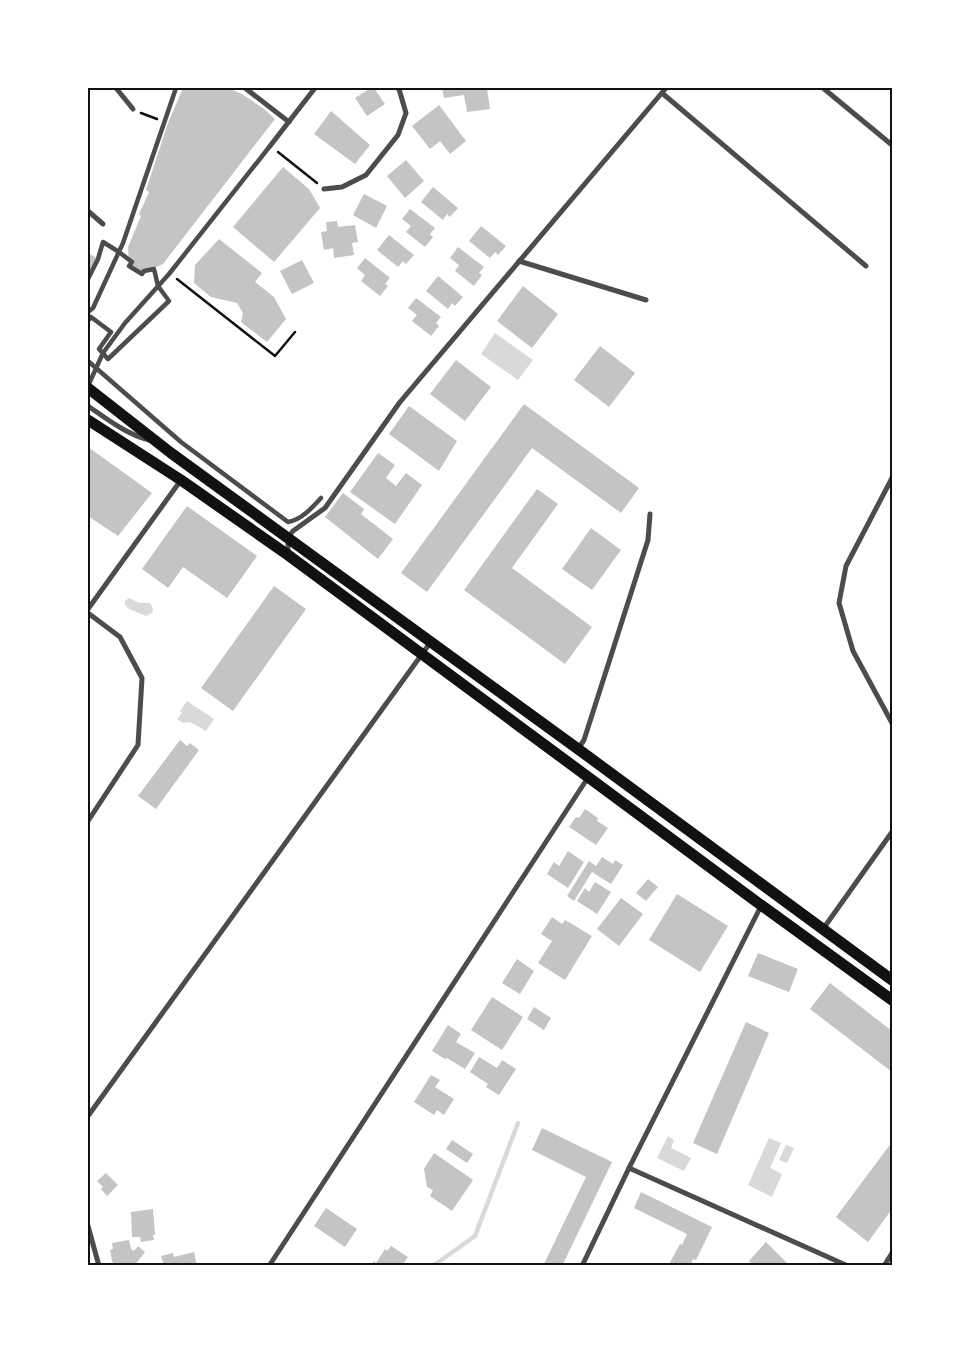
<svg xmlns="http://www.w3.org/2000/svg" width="980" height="1353" font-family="Signika,sans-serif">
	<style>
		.water { fill: #d9d9d9 }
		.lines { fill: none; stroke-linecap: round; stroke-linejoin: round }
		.stream { stroke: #d9d9d9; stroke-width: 4.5 }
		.building { fill: #c4c4c4 }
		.path { stroke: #111; stroke-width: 2.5 }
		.pedestrian { stroke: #4c4c4c; stroke-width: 4.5 }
		.minor { stroke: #4c4c4c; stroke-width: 5 }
		.primary { stroke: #111; stroke-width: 11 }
		.neatline { fill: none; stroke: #111; stroke-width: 2 }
	</style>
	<rect width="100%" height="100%" fill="#fff"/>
	<g class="water">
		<polygon points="495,333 533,360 518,380 481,354"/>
		<polygon points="129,598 139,603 150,603 153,609 152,613 146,616 129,609 125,605 125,601"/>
		<polygon points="187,701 214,719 206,731 190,722 183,723 177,719 182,713 180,711"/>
		<polygon points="668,1136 674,1140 671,1148 691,1158 684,1171 657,1158"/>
		<polygon points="769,1138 781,1143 770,1168 782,1174 772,1197 748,1185"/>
		<polygon points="786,1145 794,1148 787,1163 779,1160"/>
	</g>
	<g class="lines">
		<polyline class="stream" points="433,1266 475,1236 518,1123"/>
	</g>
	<g class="building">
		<polygon points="183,88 228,88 242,94 264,109 275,119 163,264 142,274 129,266 128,247 141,216 139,214 149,192 146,190 168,123"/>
		<polygon points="371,88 374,88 385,104 367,116 355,98"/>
		<polygon points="442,88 487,88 490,109 467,112 464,95 444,98"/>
		<polygon points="439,105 466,141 450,154 440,141 430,149 412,126"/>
		<polygon points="331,111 370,145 355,164 314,134"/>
		<polygon points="406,160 424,181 405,198 387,176"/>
		<polygon points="283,167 309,189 320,208 274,262 233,227"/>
		<polygon points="433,187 458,208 450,217 447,214 443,220 421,202"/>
		<polygon points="364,194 387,206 376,228 353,215"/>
		<polygon points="410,209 435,228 430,234 433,237 425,247 406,232 411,226 402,219"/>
		<polygon points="337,221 338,227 355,225 358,242 352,243 354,255 334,258 333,248 324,250 321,232 327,231 326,222"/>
		<polygon points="481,226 506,246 498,255 495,252 490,258 469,241"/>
		<polygon points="389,235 414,255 406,264 403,261 398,267 377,250"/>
		<polygon points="219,239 262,273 255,282 274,297 286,319 267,342 241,322 243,313 237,303 211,297 194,283 195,265"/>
		<polygon points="458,247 484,267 479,273 482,275 474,286 455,271 459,265 450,258"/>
		<polygon points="88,253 98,259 88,279"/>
		<polygon points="365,258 390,278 385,284 388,286 380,296 361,281 365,275 357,268"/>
		<polygon points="302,260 314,283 292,294 280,271"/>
		<polygon points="438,276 463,297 455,306 452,303 448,309 426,291"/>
		<polygon points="523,286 558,314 532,348 497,321"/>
		<polygon points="416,298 441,317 436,323 439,326 431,336 412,321 417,315 408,308"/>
		<polygon points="600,346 635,373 609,407 574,380"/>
		<polygon points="456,360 491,387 465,421 430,394"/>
		<polygon points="524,404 639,488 621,513 532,448 427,592 401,573"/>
		<polygon points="409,406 457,441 439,471 389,434"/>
		<polygon points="88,447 152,493 118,536 88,516"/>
		<polygon points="378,453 395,465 386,478 396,486 406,473 422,485 395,524 350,492"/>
		<polygon points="537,489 558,504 512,568 592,627 565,664 464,590"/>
		<polygon points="343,493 364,509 361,514 393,539 378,559 325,517"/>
		<polygon points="187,506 257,556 227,598 183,567 168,588 142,569"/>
		<polygon points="591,528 621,550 592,590 562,569"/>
		<polygon points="274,586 306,609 233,711 201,688"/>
		<polygon points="180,740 187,746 190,743 199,750 156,809 138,796"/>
		<polygon points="585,809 598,818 597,821 608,828 596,845 569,827 576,817 579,818"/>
		<polygon points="568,851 584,862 568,888 547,874 554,862 559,866"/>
		<polygon points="602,857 613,864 615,860 623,865 611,884 592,872 574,901 567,896 589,861 596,866"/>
		<polygon points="648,879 658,887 646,901 636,893"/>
		<polygon points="595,882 611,892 597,914 577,901 585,888 589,892"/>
		<polygon points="677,894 728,926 700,972 649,940"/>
		<polygon points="621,898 643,914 619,946 597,929"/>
		<polygon points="552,917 562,924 565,920 592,936 565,980 538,963 552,941 541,934"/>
		<polygon points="758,953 798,969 789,992 748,976"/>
		<polygon points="517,959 534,971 520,994 502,983"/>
		<polygon points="830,983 892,1031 892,1072 810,1009"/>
		<polygon points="492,997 523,1017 502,1050 471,1030"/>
		<polygon points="534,1007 551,1018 544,1030 527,1019"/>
		<polygon points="746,1022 769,1033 717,1154 693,1143"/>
		<polygon points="448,1025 461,1034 456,1042 475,1053 465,1069 447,1058 445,1059 432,1051"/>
		<polygon points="479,1057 497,1068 502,1060 516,1069 499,1095 486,1087 488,1084 470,1072"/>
		<polygon points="431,1075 440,1080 435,1087 454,1099 444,1115 437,1110 434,1115 414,1102"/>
		<polygon points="542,1128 612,1162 562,1266 543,1266 586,1177 532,1150"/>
		<polygon points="452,1140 473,1154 467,1163 446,1149"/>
		<polygon points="892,1142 892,1209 868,1242 836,1217"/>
		<polygon points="434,1153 473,1180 452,1211 430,1196 433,1190 427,1187 424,1169"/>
		<polygon points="106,1173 118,1185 107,1196 101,1189 103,1187 97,1181"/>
		<polygon points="641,1192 712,1227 696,1260 693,1259 690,1266 668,1266 680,1244 682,1245 687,1234 634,1208"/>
		<polygon points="326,1208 357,1229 345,1247 314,1226"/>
		<polygon points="153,1209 155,1235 153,1235 154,1240 141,1242 140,1237 132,1237 131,1212"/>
		<polygon points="129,1240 131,1249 134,1251 138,1246 145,1252 134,1266 115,1266 112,1261 110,1250 113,1249 112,1243"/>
		<polygon points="766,1242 790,1266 754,1266 749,1261"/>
		<polygon points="391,1246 408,1257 402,1266 397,1264 396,1266 371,1266 374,1261 376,1263 385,1249 387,1251"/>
		<polygon points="194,1252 197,1266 164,1266 161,1256 173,1253 174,1257"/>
	</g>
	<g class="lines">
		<g class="path">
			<polyline points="141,113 157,119"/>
			<polyline points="278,152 317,183"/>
			<polyline points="177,279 275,356 295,332"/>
		</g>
		<g class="pedestrian">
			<polyline points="88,279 98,259 103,242 119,252 132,262 129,266 142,274 144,271 154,269 158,286 169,301 108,359 99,349 111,332 91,317 88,321"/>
			<polyline points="88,312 93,308 123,243 176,88"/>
			<path d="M 88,361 L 181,442 L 288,522 C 301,520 312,508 321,498"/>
			<polyline points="88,386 103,353 125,323 169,274 270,146"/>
		</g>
		<g class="minor">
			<polyline points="116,88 133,109"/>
			<polyline points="245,88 289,122"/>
			<polyline points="823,88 892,145"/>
			<polyline points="662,93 866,266"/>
			<polyline points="270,146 315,88"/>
			<polyline points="324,189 342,187 366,175 398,135 406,113 399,89 397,88"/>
			<polyline points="88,211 103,224"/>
			<polyline points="519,261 646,300"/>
			<path d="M 88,406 C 107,419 126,434 149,440"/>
			<polyline points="892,478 846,566 839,603 853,651 892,723"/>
			<polyline points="288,555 288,537 293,531 325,508 400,402 666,88"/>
			<polyline points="88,609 181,480"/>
			<polyline points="88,613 120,637 142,678 138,745 88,821"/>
			<polyline points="578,749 584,740 648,540 650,514"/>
			<polyline points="823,929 892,832"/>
			<polyline points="88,1116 430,643"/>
			<polyline points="629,1168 848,1266"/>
			<polyline points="88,1226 99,1266"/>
			<polyline points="269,1266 589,776"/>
			<polyline points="582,1266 629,1168 761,906"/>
			<polyline points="884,1266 892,1253"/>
		</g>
		<g class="primary">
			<polyline points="88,388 171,453 578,749 892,980"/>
			<polyline points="88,420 181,480 288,555 761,905 892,1000"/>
		</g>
	</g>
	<rect width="980" height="1353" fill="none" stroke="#ffffff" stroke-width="178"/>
	<rect x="89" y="89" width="802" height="1175" class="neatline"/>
</svg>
